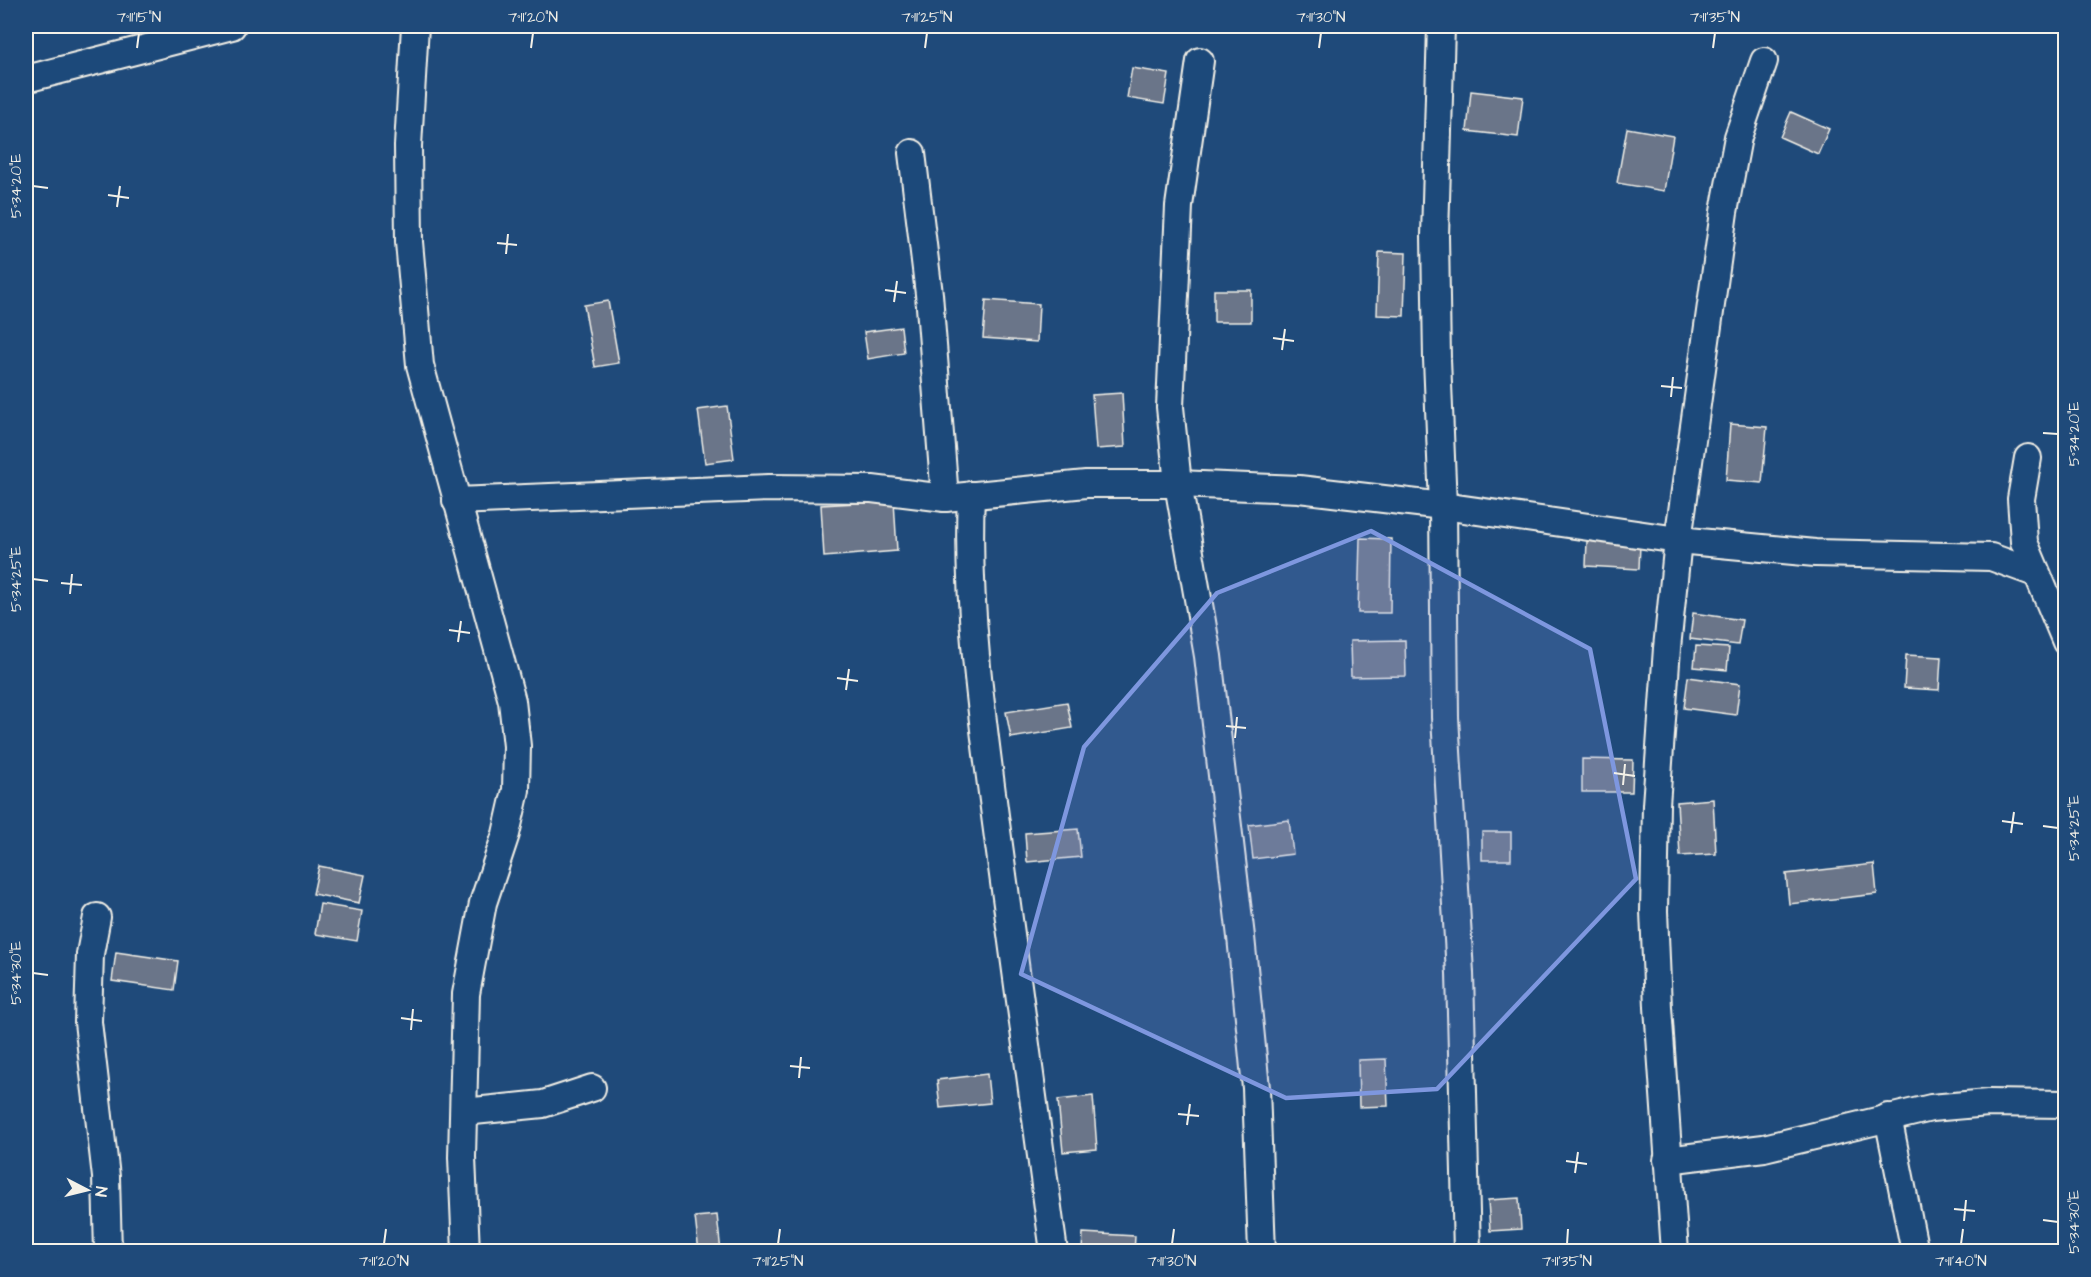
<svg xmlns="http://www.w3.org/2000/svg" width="2091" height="1277" font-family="'Architects Daughter',sans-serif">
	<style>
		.building { fill: #6a7489; stroke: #f4f1e8; stroke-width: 1.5 }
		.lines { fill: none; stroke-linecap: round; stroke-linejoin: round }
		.minor-casing { stroke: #f4f1e8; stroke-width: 30 }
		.minor { stroke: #1f4a7a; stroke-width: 26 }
		.marked { fill: #7e97df; fill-opacity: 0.2; stroke: #7e97df; stroke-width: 4.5; stroke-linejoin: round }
		.ticks { fill: none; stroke: #f4f1e8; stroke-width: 2 }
		.neatline { fill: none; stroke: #f4f1e8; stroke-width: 2 }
		.ticks-label { font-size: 15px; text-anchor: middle; fill: #f4f1e8 }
	</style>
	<rect width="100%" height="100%" fill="#1f4a7a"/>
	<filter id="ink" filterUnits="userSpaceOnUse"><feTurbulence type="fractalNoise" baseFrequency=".0167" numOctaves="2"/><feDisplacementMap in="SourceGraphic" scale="12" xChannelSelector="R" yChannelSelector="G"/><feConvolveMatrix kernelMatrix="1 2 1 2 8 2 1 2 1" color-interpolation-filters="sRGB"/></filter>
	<g filter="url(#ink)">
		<g class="building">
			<polygon points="1132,68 1169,74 1164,104 1127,98"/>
			<polygon points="1471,91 1523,97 1518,137 1467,131"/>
			<polygon points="1791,112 1829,129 1818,154 1780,137"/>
			<polygon points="1627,128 1673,136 1664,191 1617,183"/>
			<polygon points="1379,252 1406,253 1404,316 1377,315"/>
			<rect x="1214" y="290" width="37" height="32"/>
			<polygon points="986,300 1039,304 1037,342 983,338"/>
			<polygon points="608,301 619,363 595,367 584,305"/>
			<polygon points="901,327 904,353 868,359 864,332"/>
			<polygon points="1122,393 1125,447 1096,449 1092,395"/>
			<polygon points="727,406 734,459 705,463 698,410"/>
			<polygon points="1730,424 1767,427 1762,483 1726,480"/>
			<polygon points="894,501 897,551 824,557 821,505"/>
			<polygon points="1360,538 1391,539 1390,613 1358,613"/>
			<polygon points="1587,541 1640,544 1639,569 1586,566"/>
			<polygon points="1693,613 1742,620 1738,645 1690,639"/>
			<polygon points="1405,640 1406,676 1351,677 1350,641"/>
			<polygon points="1696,646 1729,648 1727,670 1694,667"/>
			<polygon points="1906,655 1941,657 1939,690 1904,688"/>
			<polygon points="1688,677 1740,684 1736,715 1684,708"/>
			<polygon points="1067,702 1072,728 1011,738 1006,712"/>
			<polygon points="1582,759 1633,760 1632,792 1582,792"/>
			<polygon points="1713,799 1716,854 1680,856 1677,802"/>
			<polygon points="1289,820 1293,854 1253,859 1249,825"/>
			<polygon points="1078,829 1081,857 1027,862 1025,833"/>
			<rect x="1482" y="832" width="29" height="28"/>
			<polygon points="1874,864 1877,894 1789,904 1786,874"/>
			<polygon points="319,866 365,875 359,903 313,894"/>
			<polygon points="320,904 362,911 357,941 315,934"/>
			<polygon points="116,952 178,961 174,990 112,981"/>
			<polygon points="1386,1059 1388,1106 1359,1107 1358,1060"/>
			<polygon points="987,1074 990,1103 940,1108 937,1080"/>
			<polygon points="1093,1096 1097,1149 1063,1152 1058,1100"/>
			<polygon points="1519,1198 1521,1229 1490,1231 1488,1200"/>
			<polygon points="717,1215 721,1252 699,1252 695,1217"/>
			<polygon points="1083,1233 1135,1236 1134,1252 1082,1252"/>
		</g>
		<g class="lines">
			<defs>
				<g id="minor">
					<polyline points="415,26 408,146 409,242 420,365 512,701 517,746 516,790 506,834 483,903 466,994 462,1157 466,1252"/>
					<polyline points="1441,26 1435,236 1437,359 1443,506 1445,717 1460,973 1467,1252"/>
					<polyline points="1200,61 1179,206 1170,407 1178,484 1208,656 1241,937 1256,1088 1262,1252"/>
					<polyline points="26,79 232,26"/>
					<polyline points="912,153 929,294 945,498"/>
					<polyline points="2028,458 2021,499 2024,542 2066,642"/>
					<path d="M 971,495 C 966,609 983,725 998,838 C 1016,976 1035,1114 1054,1252"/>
					<polyline points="456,501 769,488 872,489 945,498 1086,484 1178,484 1299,489 1443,506 1678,540 1815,553 1991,557 2035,573"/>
					<polyline points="97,917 90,954 88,1022 106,1177 108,1252"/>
					<polyline points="464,1112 543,1104 592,1088"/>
					<polyline points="1888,1117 1915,1252"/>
					<polyline points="1667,1160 1764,1148 1931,1108 1988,1103 2066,1104"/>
					<polyline points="1675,1252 1658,1007 1654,911 1656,805 1667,648 1678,540 1724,212 1738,137 1764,61"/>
				</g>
			</defs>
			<use href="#minor" class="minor-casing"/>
			<use href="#minor" class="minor"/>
		</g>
	</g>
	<path class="marked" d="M 1371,531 L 1590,649 L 1636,879 L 1437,1089 L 1286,1098 L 1021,974 L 1084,747 L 1217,593 Z"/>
	<path class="ticks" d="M 137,48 L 139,33M 531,48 L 533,33M 925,48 L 927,33M 1319,48 L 1321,33M 1713,48 L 1715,33M 33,186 L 48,188M 108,195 L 129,198M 117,207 L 120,186M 497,243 L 517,245M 506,254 L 508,234M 885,290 L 906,293M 894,302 L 897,281M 1273,338 L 1294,341M 1282,350 L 1285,329M 1661,386 L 1682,388M 1671,397 L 1673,377M 2043,433 L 2058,434M 33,579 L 48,581M 61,583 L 82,585M 70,594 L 72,574M 449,630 L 470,633M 458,642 L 461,621M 837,678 L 858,681M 846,690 L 849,669M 1226,726 L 1246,728M 1235,738 L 1237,717M 1614,773 L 1635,776M 1623,785 L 1625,764M 2002,821 L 2023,824M 2043,826 L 2058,828M 2011,833 L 2014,812M 33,973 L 48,975M 401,1018 L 422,1021M 411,1030 L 413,1009M 790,1066 L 810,1068M 799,1078 L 801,1057M 1178,1114 L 1199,1116M 1187,1125 L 1190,1104M 1566,1161 L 1587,1164M 1575,1173 L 1578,1152M 1954,1209 L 1975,1211M 2043,1220 L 2058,1222M 1964,1221 L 1966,1200M 384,1244 L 386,1229M 778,1244 L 780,1229M 1172,1244 L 1174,1229M 1567,1244 L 1568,1229M 1961,1244 L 1963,1229"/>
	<rect width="2091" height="1277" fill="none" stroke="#1f4a7a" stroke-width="66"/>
	<g transform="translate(87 1190) rotate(97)" stroke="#1f4a7a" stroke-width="4.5" paint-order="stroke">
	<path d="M0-4.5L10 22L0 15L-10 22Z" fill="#f4f1e8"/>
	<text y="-9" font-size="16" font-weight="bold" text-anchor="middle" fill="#f4f1e8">N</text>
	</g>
	<rect x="33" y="33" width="2025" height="1211" class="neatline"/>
	<g class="ticks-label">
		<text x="139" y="22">7°11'15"N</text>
		<text x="533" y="22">7°11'20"N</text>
		<text x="927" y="22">7°11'25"N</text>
		<text x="1321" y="22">7°11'30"N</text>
		<text x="1715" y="22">7°11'35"N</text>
		<text transform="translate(16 186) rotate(-90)" y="5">5°34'20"E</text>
		<text transform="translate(2074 434) rotate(-90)" y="5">5°34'20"E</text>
		<text transform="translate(16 579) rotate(-90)" y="5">5°34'25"E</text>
		<text transform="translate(2074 828) rotate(-90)" y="5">5°34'25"E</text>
		<text transform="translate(16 973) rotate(-90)" y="5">5°34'30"E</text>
		<text transform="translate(2074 1222) rotate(-90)" y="5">5°34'30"E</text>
		<text x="384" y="1266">7°11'20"N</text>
		<text x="778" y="1266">7°11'25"N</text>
		<text x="1172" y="1266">7°11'30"N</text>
		<text x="1567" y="1266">7°11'35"N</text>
		<text x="1961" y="1266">7°11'40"N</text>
	</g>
</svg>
